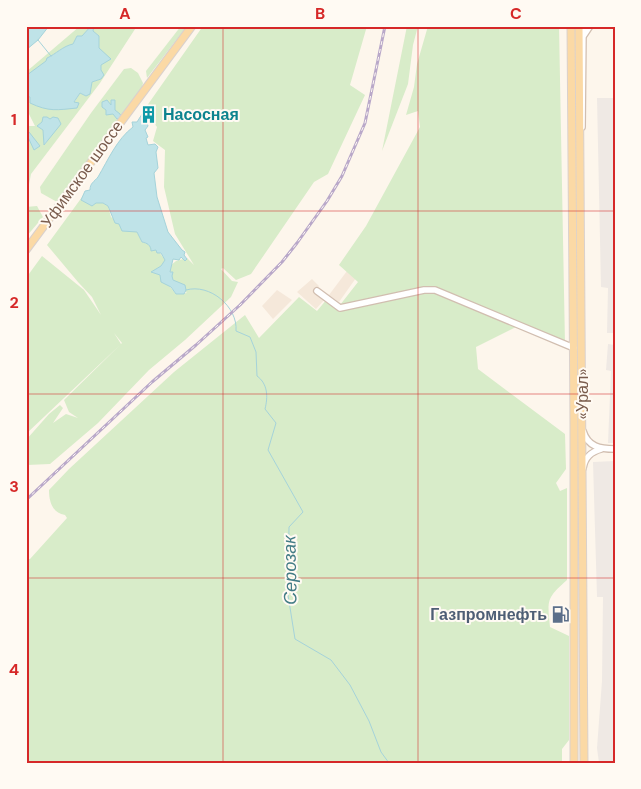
<svg xmlns="http://www.w3.org/2000/svg" width="641" height="789" font-family="'DM Sans',sans-serif">
	<style>
		.residential { fill: #f5e8da }
		.industrial { fill: #efe9e4 }
		.green { fill: #d8ecc9; fill-rule: evenodd }
		.water { fill: #bfe3e8; stroke: #a5d3da }
		.lines { fill: none; stroke-linecap: round; stroke-linejoin: round }
		.stream { stroke: #a5d3da; stroke-width: 1 }
		.minor-casing { stroke: #d1beb0; stroke-width: 8 }
		.major-casing { stroke: #dad1cd; stroke-width: 9 }
		.minor { stroke: #fff; stroke-width: 5.5 }
		.major { stroke: #fbd9a5; stroke-width: 7 }
		.rail-casing { stroke: #b9a8c9; stroke-width: 3 }
		.rail { stroke: #fffaf3; stroke-width: 1; stroke-dasharray: 4; stroke-linecap: butt }
		.grid { fill: none; stroke: #d62828; stroke-width: 1; stroke-opacity: 0.55 }
		.labels { text-anchor: middle; dominant-baseline: central; stroke-width: 4; stroke-linejoin: round; paint-order: stroke }
		.culture-label { font-size: 16px; font-weight: bold; fill: #0d838f; stroke: #fffaf3; text-anchor: start }
		.street-label { font-size: 16px; fill: #7a5c4d; stroke: #fffaf3 }
		.service-label { font-size: 16px; font-weight: bold; fill: #4e5e75; stroke: #fffaf3; text-anchor: end }
		.water-label { font-size: 18px; font-style: italic; fill: #437c86; stroke: #fffaf3 }
		.neatline { fill: none; stroke: #d62828; stroke-width: 2 }
		.grid-label { font-size: 16px; text-anchor: middle; font-weight: bold; fill: #d62828 }
	</style>
	<rect width="100%" height="100%" fill="#fdf6ec"/>
	<g class="residential">
		<polygon points="347,271 356,278 339,302 329,295"/>
		<polygon points="312,279 319,286 316,291 325,299 316,309 297,292"/>
		<polygon points="277,290 292,300 273,319 262,306"/>
	</g>
	<g class="industrial">
		<polygon points="597,98 615,98 615,333 607,333 608,288 601,287"/>
		<polygon points="608,344 615,345 615,443 608,443 611,371 606,370"/>
		<polygon points="615,461 615,763 599,763 597,748 602,681 603,597 597,597 593,462"/>
	</g>
	<g class="green">
		<path d="M 80,26 L 91,26 L 82,36 L 77,36 L 73,44 C 63,46 56,54 47,58 L 47,61 L 40,66 L 26,81 L 26,72 Z"/>
		<path d="M 94,26 L 137,26 L 100,83 L 31,174 L 26,200 L 26,126 L 35,126 L 29,114 L 26,114 L 26,96 L 74,103 L 80,93 L 86,96 L 92,82 L 101,79 L 101,65 L 105,55 L 99,48 L 99,36 L 93,31 ZM 50,119 L 56,129 L 45,144 L 43,130 L 37,126 Z"/>
		<polygon points="181,26 187,26 147,78 146,71"/>
		<path d="M 203,26 L 367,26 L 350,85 L 365,95 L 328,174 L 314,182 L 251,274 L 236,280 L 223,268 L 221,269 L 232,281 L 238,282 L 231,297 L 185,340 L 149,370 L 98,423 L 50,464 L 27,465 L 26,440 L 49,414 L 60,405 L 63,408 L 53,423 L 66,414 L 78,418 L 69,412 L 64,400 L 122,343 L 114,333 L 121,344 L 26,434 L 26,278 L 42,256 L 84,290 L 101,315 L 92,297 L 78,282 L 47,245 L 85,193 L 108,206 L 111,217 L 119,223 L 137,232 L 142,242 C 151,244 160,252 165,260 L 161,266 L 152,272 L 160,275 L 176,294 L 187,293 C 177,284 170,281 170,266 L 176,261 L 187,258 L 194,265 L 175,234 L 164,187 L 165,150 L 153,141 L 157,127 L 144,110 Z"/>
		<polygon points="407,26 418,26 413,45 408,84 382,151"/>
		<polygon points="428,26 559,26 565,344 434,286 340,305 358,282 339,265 366,226 420,127 418,111 406,115 414,87 417,64"/>
		<polygon points="131,68 138,73 143,83 142,87 57,202 41,193 40,187 91,113 124,69"/>
		<polygon points="37,206 43,217 26,237 26,207"/>
		<path d="M 433,291 L 439,292 L 516,327 L 476,347 L 478,369 L 565,434 L 566,469 L 556,483 L 560,491 L 567,488 L 567,580 C 547,598 547,599 550,627 L 569,636 L 569,740 L 562,749 L 562,763 L 26,763 L 26,566 L 29,564 L 26,563 L 26,559 L 30,559 L 67,518 L 65,515 C 52,513 49,501 49,490 L 69,469 L 174,372 L 245,315 L 259,338 L 299,297 L 317,311 L 327,299 L 338,306 Z"/>
	</g>
	<g class="water">
		<polygon points="26,26 49,26 38,40 26,50"/>
		<path d="M 91,26 L 94,26 L 93,31 L 99,36 L 99,48 L 111,59 L 101,65 L 101,70 L 104,75 L 101,79 L 92,82 L 90,94 L 86,96 L 80,93 L 74,102 L 79,103 L 77,108 C 57,110 49,112 30,103 L 30,97 L 26,96 L 27,75 L 46,61 L 47,58 C 56,54 63,46 73,44 L 77,36 L 82,36 Z"/>
		<polygon points="107,100 111,105 111,100 115,100 115,110 120,114 122,118 117,119 113,114 106,115 106,110 102,107 102,102"/>
		<path d="M 144,111 L 148,126 L 145,130 L 148,137 L 146,138 L 148,145 L 155,144 L 158,147 L 156,152 L 158,168 L 154,173 L 157,197 L 168,232 L 182,250 L 185,252 L 184,255 L 187,259 L 185,261 L 181,257 L 179,260 L 173,259 L 170,272 L 173,272 L 172,276 L 173,280 L 185,285 L 186,290 L 184,294 L 176,294 L 171,287 L 161,282 L 160,275 L 151,272 L 161,266 L 165,260 L 161,253 L 157,253 L 156,250 L 151,251 C 151,245 147,243 142,242 L 137,232 L 122,231 L 119,224 L 115,223 L 108,206 L 103,203 L 96,203 L 92,206 L 81,200 L 85,191 L 90,190 C 90,183 94,182 98,177 C 108,160 117,139 133,127 L 132,122 L 137,122 Z"/>
		<polygon points="43,117 47,117 50,119 53,117 58,118 61,124 44,145 43,130 37,126 42,122"/>
		<polygon points="29,132 40,146 34,150 27,135"/>
	</g>
	<g class="lines">
		<g class="stream">
			<polyline points="38,40 51,56"/>
			<path d="M 186,290 C 210,283 238,307 236,331 L 250,337 L 256,352 L 257,376 C 268,384 268,397 265,409 L 276,423 L 268,450 L 303,512 L 289,527 L 288,595 L 295,639 L 331,660 L 350,685 L 369,721 L 381,752 L 389,763"/>
		</g>
		<defs>
			<g id="minor">
				<polyline points="584,35 590,26"/>
				<polyline points="582,127 583,26"/>
				<polyline points="317,291 340,308 424,290 435,290 574,348"/>
				<path d="M 583,431 C 588,447 600,449 615,449"/>
				<path d="M 583,468 C 585,457 591,452 601,449"/>
			</g>
			<g id="major">
				<polyline points="571,26 574,424 574,763"/>
				<polyline points="579,26 584,763"/>
				<polyline points="26,250 192,26"/>
			</g>
		</defs>
		<use href="#minor" class="minor-casing"/>
		<use href="#major" class="major-casing"/>
		<use href="#minor" class="minor"/>
		<use href="#major" class="major"/>
		<defs>
			<polyline id="rail" points="26,500 152,382 196,345 240,305 282,262 297,243 327,201 342,176 365,123 385,26"/>
		</defs>
		<use href="#rail" class="rail-casing"/>
		<use href="#rail" class="rail"/>
	</g>
	<path class="grid" d="M 223,26 L 223,763M 418,26 L 418,763M 26,211 L 615,211M 26,394 L 615,394M 26,578 L 615,578"/>
	<defs>
		<symbol id="building-bare" viewBox="-9 -9 18 18"><path d="M-4-6H4V6H1V3H-1V6H-4ZM-2.5-4.3h1.7v1.8h-1.7ZM.8-4.3h1.7v1.8H.8ZM-2.5-1h1.7V.8h-1.7ZM.8-1h1.7V.8H.8Z" fill="#0f9aa8" stroke="#fffaf3" stroke-width="2.5" paint-order="stroke"/></symbol>
		<symbol id="fuel-bare" viewBox="-9 -9 18 18"><path d="M-5.5-6h7V0h2V4h1.3V-2.5L3-4.5l.8-.8L6-3V5H2.5V1h-1V6h-7ZM-4.2-4.7v3.2H.2V-4.7Z" fill="#5c6f8a" stroke="#fffaf3" stroke-width="2.5" paint-order="stroke"/></symbol>
	</defs>
	<g fill-rule="evenodd">
		<use href="#building-bare" x="136" y="102" width="25" height="25"/>
		<use href="#fuel-bare" x="548" y="602" width="25" height="25"/>
	</g>
	<g class="labels">
		<g class="culture-label">
			<text x="163" y="114">Насосная</text>
		</g>
		<g class="street-label">
			<text transform="translate(82 174) rotate(-54)">Уфимское шоссе</text>
			<text transform="translate(582 394) rotate(-90)">«Урал»</text>
		</g>
		<g class="service-label">
			<text x="547" y="614">Газпромнефть</text>
		</g>
		<g class="water-label">
			<text transform="translate(290 570) rotate(-91)">Серозак</text>
		</g>
	</g>
	<rect width="641" height="789" fill="none" stroke="#fffaf3" stroke-width="55"/>
	<rect x="28" y="28" width="586" height="734" class="neatline"/>
	<g class="grid-label">
		<text x="125" y="19">A</text>
		<text x="320" y="19">B</text>
		<text x="516" y="19">C</text>
		<text x="14" y="125">1</text>
		<text x="14" y="308">2</text>
		<text x="14" y="492">3</text>
		<text x="14" y="675">4</text>
	</g>
</svg>
